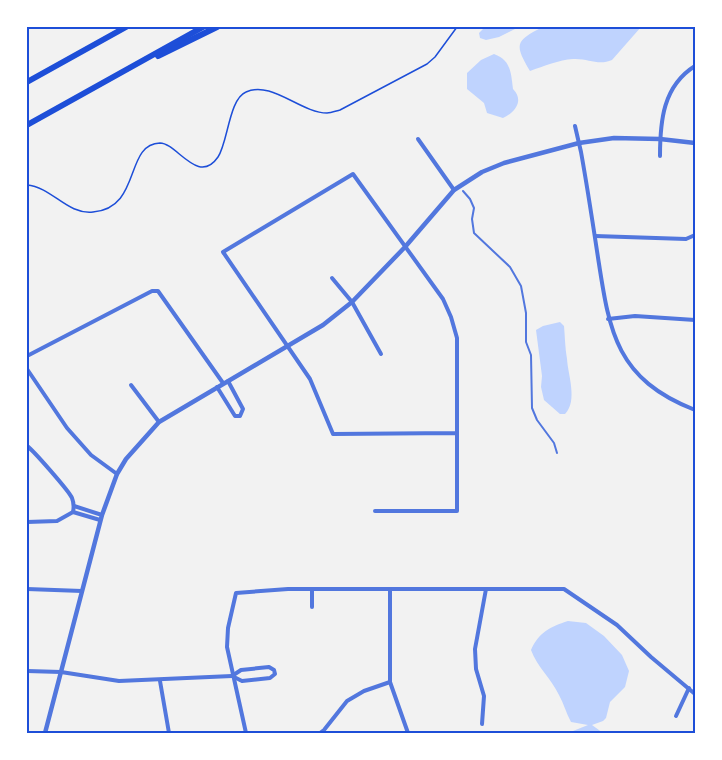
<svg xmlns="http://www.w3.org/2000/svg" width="722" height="760" font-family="'Space Grotesk',sans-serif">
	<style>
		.water { fill: #bfd3fe }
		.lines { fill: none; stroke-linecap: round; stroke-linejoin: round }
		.path { stroke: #1d4ed8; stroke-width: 1.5 }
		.pedestrian { stroke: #5277de; stroke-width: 2 }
		.minor { stroke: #5277de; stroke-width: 4 }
		.tertiary { stroke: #5277de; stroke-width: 4.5 }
		.motorway { stroke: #1d4ed8; stroke-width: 6 }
		.neatline { fill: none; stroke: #1d4ed8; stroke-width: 2 }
	</style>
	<rect width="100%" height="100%" fill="#f2f2f2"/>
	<g class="water">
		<polygon points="485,27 519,27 499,37 486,40 480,38 479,33"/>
		<path d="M 543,27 L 641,27 L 612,60 C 598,66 588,58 573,59 C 559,60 544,66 530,71 C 515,45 514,41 543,27 Z"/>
		<path d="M 494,54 C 511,60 511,73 513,89 C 524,100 516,112 503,118 L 487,113 L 484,103 L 467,89 L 467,73 L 481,60 Z"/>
		<path d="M 560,322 L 564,326 C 565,337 565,348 567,359 C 568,375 578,401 565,414 L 560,414 L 544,400 L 541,387 L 542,376 L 536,330 L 543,326 Z"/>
		<path d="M 568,621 L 586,623 L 604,636 L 622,655 L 629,671 L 625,687 L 610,702 L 606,718 L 603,721 L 592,725 L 603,733 L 573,733 L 573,731 L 588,725 L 571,722 C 566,713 564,704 559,695 C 551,678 537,667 531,650 C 539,632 550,627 568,621 Z"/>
	</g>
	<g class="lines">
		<path class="path" d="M 27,185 C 52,187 67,215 93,212 C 142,208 124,144 160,143 C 177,143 198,186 218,157 C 228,142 229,99 246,92 C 271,80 301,113 327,113 C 331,113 336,111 340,110 L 427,64 L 435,57 L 457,27"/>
		<polyline class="pedestrian" points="463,191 470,199 474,208 472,219 474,233 510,267 521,286 526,313 526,342 531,355 532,408 537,420 554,443 557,453"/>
		<g class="minor">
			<path d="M 575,126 L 581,152 C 587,185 592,218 597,251 C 609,328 613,378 695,410"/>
			<polyline points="418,139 454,190"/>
			<path d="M 660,156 C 660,121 663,86 695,66"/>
			<polyline points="595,236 686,239 695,235"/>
			<polyline points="332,278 352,302 381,354"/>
			<polyline points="608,319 635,316 695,320"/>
			<polyline points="27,356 152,291 158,291 223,383"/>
			<polyline points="27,369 67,428 91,455 117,474"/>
			<polyline points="131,385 159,422"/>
			<polyline points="217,387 235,416 240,416 243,409 228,381"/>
			<path d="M 27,446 C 33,450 69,491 72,498 C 74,503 74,507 73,512 L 57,521 L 27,522"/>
			<polyline points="74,506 102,515"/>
			<polyline points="375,511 457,511 457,338 451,317 443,299 353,174 223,252 310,379 333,434 456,433"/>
			<polyline points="73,512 100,520"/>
			<polyline points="27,589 82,591"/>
			<polyline points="312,607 312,590"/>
			<polygon points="269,667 274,670 275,674 270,678 242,681 232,676 241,670"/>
			<polyline points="27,671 61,672 119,681 232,676"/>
			<polyline points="160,681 169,733"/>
			<polyline points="390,682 408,733"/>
			<polyline points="676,716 689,688"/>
			<polyline points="482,724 484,696 476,669 475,649 486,589"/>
			<polyline points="246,733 227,647 228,628 236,593 288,589 564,589 617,625 651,657 695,694"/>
			<polyline points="320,733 324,730 347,701 364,691 390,682 390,590"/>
		</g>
		<polyline class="tertiary" points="45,733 102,515 117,474 126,459 159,422 323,325 352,302 405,247 454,190 482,172 504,163 579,143 614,138 660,139 695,143"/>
		<g class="motorway">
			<polyline points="158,56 217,27"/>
			<polyline points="27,82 126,27"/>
			<polyline points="27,125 203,27"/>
		</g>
	</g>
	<rect width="722" height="760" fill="none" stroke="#ffffff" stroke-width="57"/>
	<rect x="28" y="28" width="666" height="704" class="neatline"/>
</svg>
